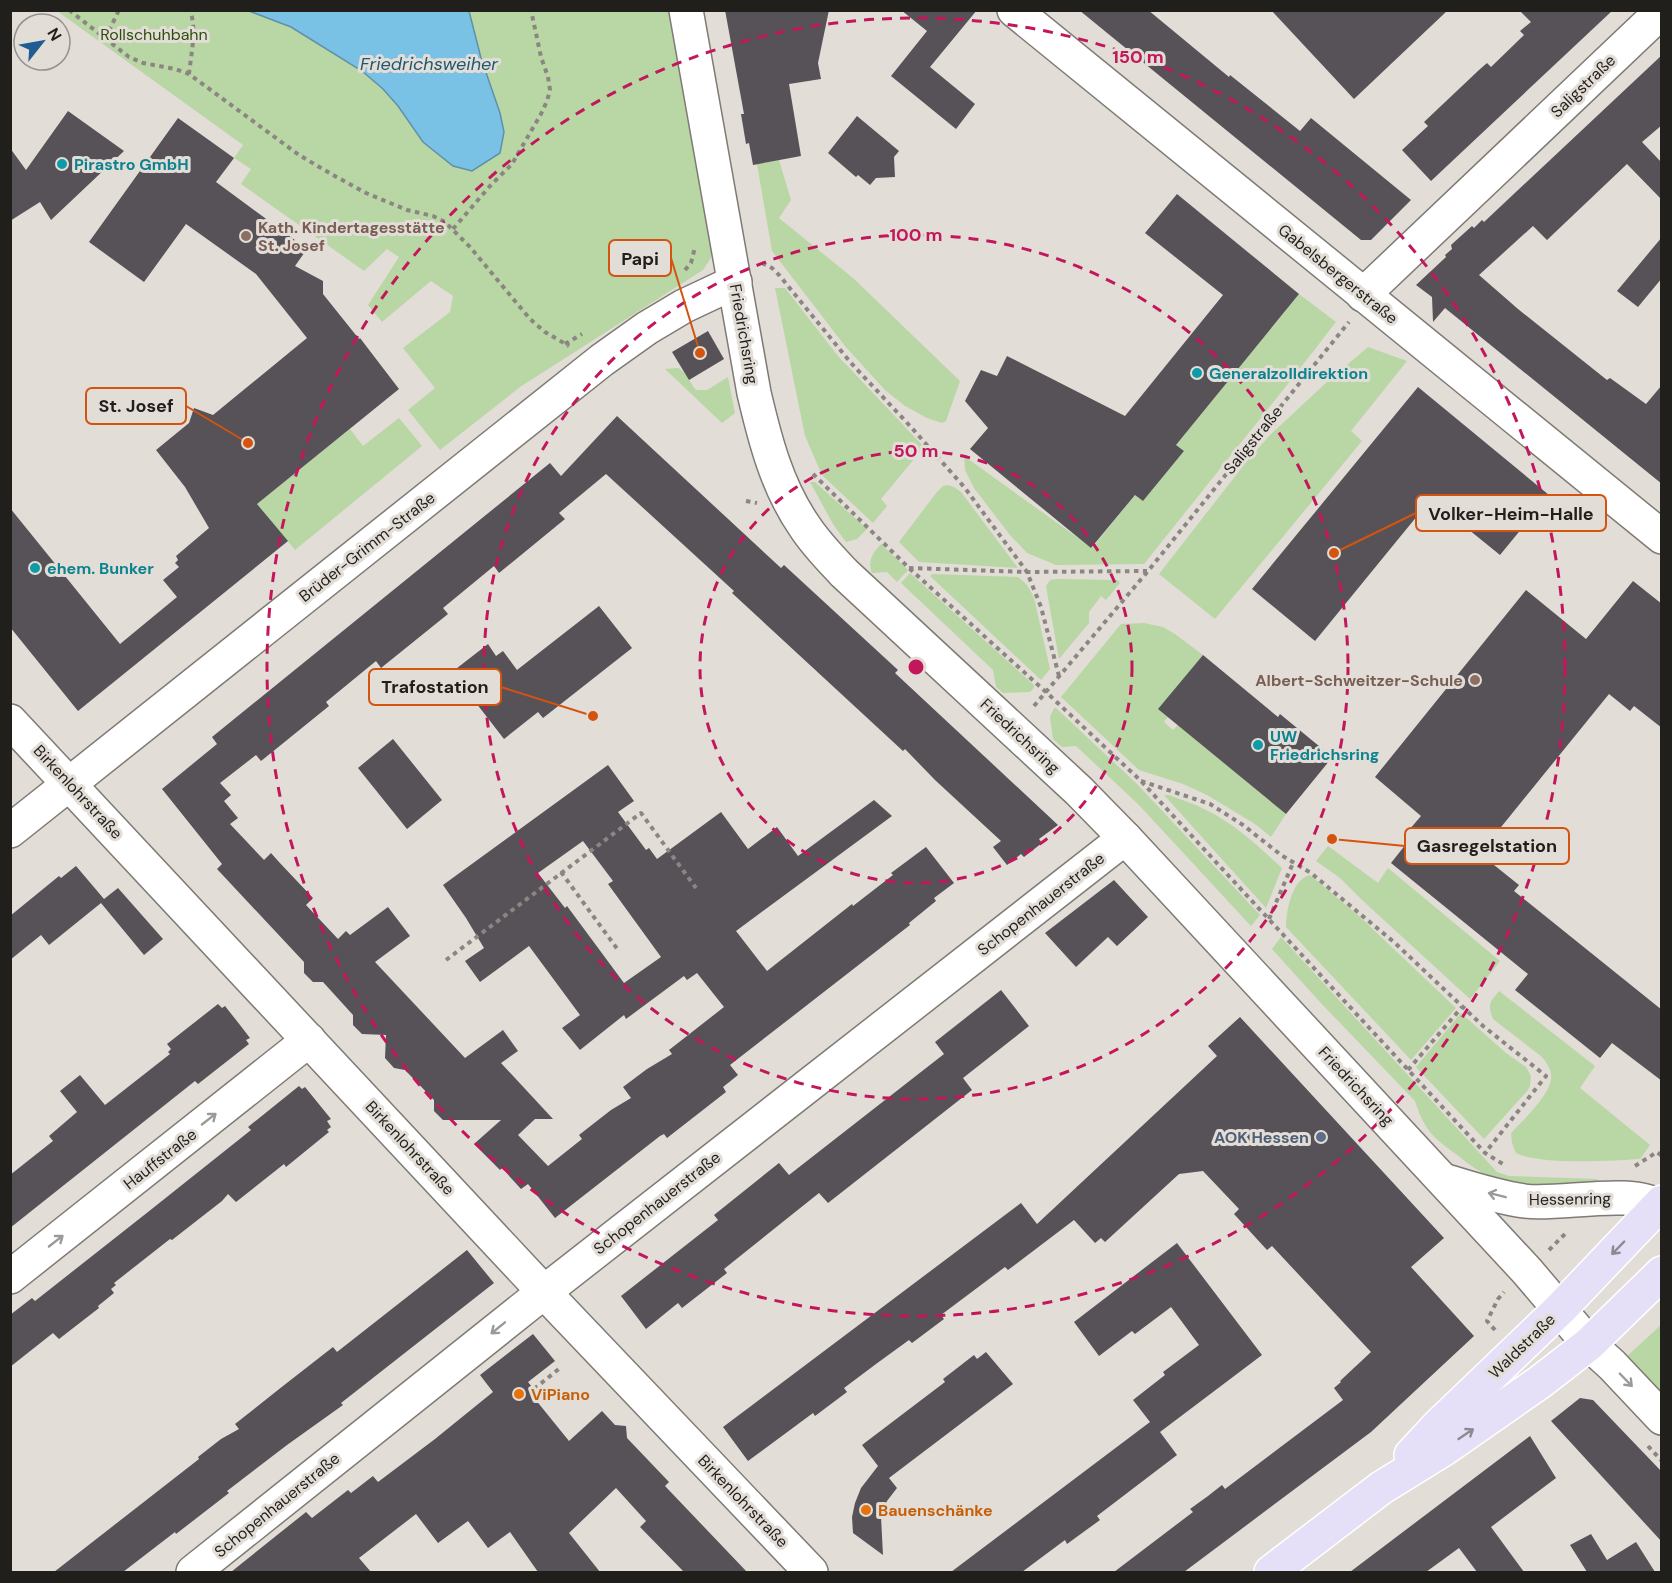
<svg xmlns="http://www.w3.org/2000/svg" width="1672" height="1583" font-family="'DM Sans',sans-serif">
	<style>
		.green { fill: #b9d6a5 }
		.water { fill: #79c2e6; stroke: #5f91a9; stroke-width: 1.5 }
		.building { fill: #565258; fill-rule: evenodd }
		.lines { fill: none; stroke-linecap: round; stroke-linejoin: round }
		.minor-casing { stroke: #7f7a74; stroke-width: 36 }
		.major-casing { stroke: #fff; stroke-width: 36 }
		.path { stroke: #8b8682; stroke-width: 4; stroke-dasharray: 4.5 4.5; stroke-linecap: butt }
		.minor { stroke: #fff; stroke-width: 33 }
		.major { stroke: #e5e0f7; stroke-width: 33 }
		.oneway { stroke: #9b9a99 }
		.oneway2 { stroke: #8d8994 }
		.ring { fill: none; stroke: #c2185b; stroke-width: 3; stroke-dasharray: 10 8 }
		.culture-dot { fill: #0f9aa8; stroke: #e3ddd7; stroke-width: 2 }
		.education-dot { fill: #8d6e63; stroke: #e3ddd7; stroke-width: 2 }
		.service-dot { fill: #5c6f8a; stroke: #e3ddd7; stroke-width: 2 }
		.food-dot { fill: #e8710a; stroke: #e3ddd7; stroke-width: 2 }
		.labels { text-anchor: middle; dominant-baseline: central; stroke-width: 6; stroke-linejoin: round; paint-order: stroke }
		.park-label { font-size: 16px; fill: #2e4d0e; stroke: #e3ddd7 }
		.street-label { font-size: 16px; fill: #211f1c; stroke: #e3ddd7 }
		.culture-label { font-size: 16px; font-weight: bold; fill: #0d838f; stroke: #e3ddd7; text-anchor: start }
		.education-label { font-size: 16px; font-weight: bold; fill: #785e54; stroke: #e3ddd7; text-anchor: start }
		.service-label { font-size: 16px; font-weight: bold; fill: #4e5e75; stroke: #e3ddd7; text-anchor: end }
		.food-label { font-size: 16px; font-weight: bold; fill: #c56008; stroke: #e3ddd7; text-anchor: start }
		.water-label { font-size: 18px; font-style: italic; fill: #1d5770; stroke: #e3ddd7 }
		.centre { fill: #c2185b; stroke: #e3ddd7; stroke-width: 3 }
		.ring-label { font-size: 18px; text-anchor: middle; font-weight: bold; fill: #c2185b; stroke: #e3ddd7; stroke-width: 6; stroke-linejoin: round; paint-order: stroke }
		.leader { fill: none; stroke: #d4530e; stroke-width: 2 }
		.callout-dot { fill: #d4530e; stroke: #e3ddd7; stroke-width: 2 }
		.callout { fill: #e3ddd7; stroke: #d4530e; stroke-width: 2 }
		.callout-label { font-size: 18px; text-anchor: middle; font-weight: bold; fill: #211f1c }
	</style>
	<rect width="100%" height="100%" fill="#e3ddd7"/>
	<g class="green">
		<polygon points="57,11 670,11 711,244 711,258 703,270 520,387 440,450 408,410 435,388 403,348 450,312 453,296 431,281 382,322 368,305 399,257 387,249 364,271 241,184 251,169 234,158 243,145"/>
		<polygon points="779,160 791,200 779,218 853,278 960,381 946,421 942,423 927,418 905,406 885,390 845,346 772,251 757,164"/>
		<polygon points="775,288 785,288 838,356 924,447 881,499 887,506 873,523 822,475 805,436"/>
		<polygon points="1299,294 1336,322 1291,380 1144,564 1056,565 1027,553 1010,535 974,488 965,470 964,456 1092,548 1135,495 1143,501 1184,451 1176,445"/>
		<polygon points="1368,347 1407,361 1351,431 1362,441 1215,619 1159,574 1247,461 1269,436 1328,381"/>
		<path d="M 678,368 C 686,371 690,383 696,390 L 707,390 L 728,377 L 735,413 L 722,423 L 665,369 Z"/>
		<polygon points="399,418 422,446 295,550 257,504 350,429 363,446"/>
		<polygon points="810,482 815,482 867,529 857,539 846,542 833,524"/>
		<polygon points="948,485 954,487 961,492 1018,568 919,562 899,542 937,492 943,486"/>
		<path d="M 881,544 L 908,570 L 897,582 L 887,572 L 872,573 C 867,562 873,552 881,544 Z"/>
		<polygon points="910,573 1034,685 1034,688 1030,692 1003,693 996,687 993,670 901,583"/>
		<path d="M 933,574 L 1018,577 C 1028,584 1032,592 1035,602 L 1050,669 L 1041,680 L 930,576 Z"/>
		<polygon points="1057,579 1118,580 1120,583 1106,600 1101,596 1089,612 1089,623 1059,659 1046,586 1050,580"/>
		<polygon points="1144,623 1163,627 1175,634 1203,655 1159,709 1168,717 1164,722 1173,730 1178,725 1286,814 1271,837 1255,824 1207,795 1183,784 1139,770 1061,697 1121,624"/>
		<polygon points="1054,708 1056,708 1137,784 1260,915 1251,926 1138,804 1076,746 1062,747 1053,739 1050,717"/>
		<path d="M 1164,795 L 1169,795 C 1181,800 1193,803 1204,809 C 1234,823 1258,846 1282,868 L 1266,908 Z"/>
		<polygon points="1328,846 1378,883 1388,868 1500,961 1470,999 1361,899 1340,878 1316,861"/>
		<path d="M 1310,875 L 1360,917 L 1456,1008 L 1411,1060 L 1286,927 C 1286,911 1292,879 1310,875 Z"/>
		<path d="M 1281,937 L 1497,1172 L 1509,1176 L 1597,1179 L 1597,1183 C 1558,1186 1520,1189 1483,1173 C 1473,1168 1465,1161 1456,1154 C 1432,1137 1424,1129 1415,1101 L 1319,1001 L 1272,949 Z"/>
		<path d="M 1499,991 L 1595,1066 L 1580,1088 L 1650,1145 L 1640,1159 C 1610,1161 1541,1165 1516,1153 L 1512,1143 L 1511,1133 C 1523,1120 1554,1092 1551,1074 C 1550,1067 1546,1062 1542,1057 L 1493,1019 C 1487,1004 1490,1002 1499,991 Z"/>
		<polygon points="1461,1013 1506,1053 1526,1067 1531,1076 1530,1086 1528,1090 1484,1139 1416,1067"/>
		<polygon points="1661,1325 1661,1398 1625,1358"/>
	</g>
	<polygon class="water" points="249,11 469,11 481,58 500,113 504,132 500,153 472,171 453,166 423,142 398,106 383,89 362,71 291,27"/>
	<g class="building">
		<polygon points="725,10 829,10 818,63 821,79 789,84 801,156 753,165 749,143 746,144 741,114 744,114"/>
		<polygon points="901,10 977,10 930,67 975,104 956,129 891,76 927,31"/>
		<polygon points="1079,10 1148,10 1229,77 1230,75 1300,131 1311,118 1411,200 1371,240 1361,240"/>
		<polygon points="1271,10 1448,10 1354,99"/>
		<polygon points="1519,10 1613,10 1431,181 1402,150 1428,126 1424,122 1479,70 1487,63 1491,67 1524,35 1520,31 1531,22"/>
		<polygon points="1662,55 1662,125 1642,142 1662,163 1662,200 1627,164 1547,240 1533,226 1479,275 1518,309 1607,380 1610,378 1646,404 1662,385 1662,484 1445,308 1433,322 1432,297 1416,285 1446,257 1445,255 1452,249 1451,245 1472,226 1474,228 1482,220 1484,222"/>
		<polygon points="68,111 124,151 51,220 40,202 10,221 10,148 26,170"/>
		<polygon points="857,116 899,151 894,157 895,177 876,178 870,185 858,175 856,177 828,153"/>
		<polygon points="178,118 234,158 216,182 307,249 295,266 323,281 323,294 359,339 360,338 399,389 257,504 288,541 78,711 10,627 10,508 120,644 177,597 163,580 179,567 175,563 178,560 176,556 209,528 185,487 156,450 189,423 194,408 213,415 307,338 256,274 186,224 144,282 89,242"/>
		<polygon points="1177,194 1299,294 1176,445 1184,451 1143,501 1135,495 1091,548 970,449 988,428 965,401 981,370 997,376 1007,356 1125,416 1223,295 1145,233"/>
		<polygon points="1662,237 1662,278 1638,307 1617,291"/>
		<polygon points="708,331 724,359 689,380 672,352"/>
		<polygon points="1418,387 1549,495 1500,555 1431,499 1315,641 1252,589"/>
		<path d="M 617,416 L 781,568 L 784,565 L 898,670 L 895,673 L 1058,825 L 1039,839 L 1042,843 L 1024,857 L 1021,854 L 1007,865 L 993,847 L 1001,841 L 935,780 L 905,749 L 903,751 L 732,593 L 734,591 L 606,474 L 559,513 L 565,519 L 499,573 L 494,566 L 443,608 L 448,614 L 381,668 L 376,661 L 326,702 L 329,706 L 271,753 L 261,761 L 256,755 L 220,783 L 231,795 L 224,801 L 238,818 L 230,824 L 264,860 L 271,853 L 279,862 L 313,898 L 306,905 L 338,939 L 346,931 L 350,935 L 388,907 L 410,936 L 375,962 L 465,1058 L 503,1030 L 518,1051 L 501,1063 L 553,1119 L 535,1119 L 518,1135 L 548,1166 L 582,1139 L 579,1135 L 611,1110 L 631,1098 L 623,1087 L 647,1069 L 672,1054 L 669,1050 L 724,1007 L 697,973 L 687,980 L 684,976 L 626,1019 L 624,1015 L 580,1050 L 562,1028 L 580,1015 L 529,946 L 480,982 L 465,961 L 484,948 L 466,918 L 443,885 L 608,765 L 634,801 L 618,812 L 646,850 L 649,848 L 657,859 L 721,812 L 748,849 L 777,827 L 798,856 L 874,800 L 892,816 L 736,931 L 767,971 L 852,904 L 853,906 L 893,875 L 891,873 L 926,847 L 954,883 L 934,898 L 936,901 L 909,923 L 910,925 L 730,1065 L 738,1075 L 723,1087 L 726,1092 L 667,1138 L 664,1134 L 660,1136 L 555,1218 L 528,1184 L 521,1189 L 502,1168 L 500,1170 L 474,1144 L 501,1120 L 443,1120 L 434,1111 L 434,1100 L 405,1070 L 394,1068 L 385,1058 L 386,1035 L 362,1034 L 353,1025 L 353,1015 L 323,982 L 313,982 L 304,973 L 304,962 L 217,869 L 222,864 L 162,789 L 217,744 L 212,737 L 550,463 L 561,476 ZM 583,841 L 613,881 L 608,884 L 661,957 L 624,983 L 567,906 L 565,908 L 538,873 Z"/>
		<polygon points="1633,581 1662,604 1662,728 1634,706 1630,711 1609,694 1493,837 1494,865 1519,885 1514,891 1662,1010 1662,1081 1612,1043 1600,1058 1515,990 1528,974 1391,863 1414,834 1409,830 1421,816 1375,777 1526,590 1586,639"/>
		<polygon points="599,606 632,648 543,718 538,712 504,739 452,672 488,644 496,656 503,651 517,670"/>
		<polygon points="1203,655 1278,717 1280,714 1325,751 1322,753 1330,760 1286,814 1158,709"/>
		<polygon points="393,739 442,800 407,829 358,768"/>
		<polygon points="76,866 104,899 118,888 163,939 144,955 101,903 49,945 41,935 10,960 10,916 59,876 61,878"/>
		<polygon points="1114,880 1148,917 1117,946 1108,937 1076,967 1045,933"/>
		<polygon points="1001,990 1029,1026 963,1078 972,1090 828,1203 819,1193 724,1269 727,1273 682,1308 678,1303 646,1329 621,1296 718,1220 714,1215 779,1163 789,1175 944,1054 935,1042"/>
		<polygon points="218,1004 222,1008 225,1006 240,1025 250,1038 246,1040 249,1044 198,1084 195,1081 10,1228 10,1175 53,1141 49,1136 77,1112 60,1091 80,1075 105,1105 170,1054 168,1052 171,1049 167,1044"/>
		<polygon points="1240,1017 1444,1238 1411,1267 1474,1336 1371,1432 1184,1572 1114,1572 1193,1512 1190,1509 1208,1496 1222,1485 1225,1489 1343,1400 1334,1388 1341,1382 1340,1381 1371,1352 1272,1246 1267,1250 1234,1214 1239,1209 1203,1171 1179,1174 1105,1242 1101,1238 1095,1243 1074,1220 1008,1270 1005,1267 941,1315 944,1319 912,1343 909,1340 876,1364 844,1388 847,1392 815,1416 813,1413 748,1461 723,1427 1021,1203 1037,1224 1217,1056 1208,1046"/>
		<polygon points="299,1086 302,1089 305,1087 331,1119 327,1121 331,1127 327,1130 329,1132 286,1167 284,1164 236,1202 228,1194 222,1201 172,1240 170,1239 114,1283 116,1285 111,1289 114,1293 98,1306 99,1308 59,1339 53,1333 10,1367 10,1315 32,1298 35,1301 148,1212 251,1130 248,1127"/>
		<polygon points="1177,1243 1262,1355 1160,1432 1177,1455 1097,1516 1100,1520 1067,1544 1065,1540 1022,1572 951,1572 1150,1422 1133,1400 1165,1375 1163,1372 1199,1345 1171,1307 1135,1334 1132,1331 1099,1356 1074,1322"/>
		<polygon points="467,1250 494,1283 341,1403 343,1405 287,1445 227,1491 229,1493 176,1534 175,1532 123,1572 54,1572 199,1459 198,1457 221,1439 239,1429 235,1424 283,1386 333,1347 337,1352"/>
		<polygon points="533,1334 555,1361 528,1382 539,1396 535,1399 569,1441 602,1411 615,1425 626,1426 627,1438 669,1482 665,1486 747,1572 684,1572 640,1527 646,1521 616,1488 569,1533 600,1572 538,1572 510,1532 488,1548 468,1521 438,1543 416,1514 359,1558 371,1572 231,1572 306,1512 312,1518 348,1490 351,1493 373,1476 378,1482 435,1439 493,1392 480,1375"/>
		<polygon points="986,1352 1013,1384 889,1478 897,1488 887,1501 881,1517 883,1555 853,1533 852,1517 855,1503 861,1488 878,1466 862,1445 945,1382 943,1379 974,1355 977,1359"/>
		<polygon points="1580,1398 1593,1400 1662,1472 1662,1542 1551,1421"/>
		<polygon points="1530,1436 1556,1478 1491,1527 1524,1572 1477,1572 1459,1548 1426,1572 1350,1572"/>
		<polygon points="1591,1534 1607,1560 1636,1542 1655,1572 1587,1572 1570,1545"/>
	</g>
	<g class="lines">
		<defs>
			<g id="minor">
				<path d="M 686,10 L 754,393 C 765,440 777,487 805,527 C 816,544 831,559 844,573 L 1079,791 L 1125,838 L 1527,1271 L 1589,1344 L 1612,1365 L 1662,1418"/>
				<polyline points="1014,10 1662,537"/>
				<polyline points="1363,295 1662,11"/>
				<polyline points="10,721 544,1292 811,1572"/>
				<polyline points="10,831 602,360 647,328 684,306 735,282"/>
				<path d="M 1443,1180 C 1469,1188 1496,1197 1524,1201 C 1560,1206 1633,1187 1662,1208"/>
				<polyline points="10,1277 309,1040"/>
				<polyline points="193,1572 544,1292 1125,838"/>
			</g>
			<g id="major">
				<polyline points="1411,1455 1438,1426 1560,1309 1662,1202"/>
				<polyline points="1271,1572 1381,1488 1444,1449 1540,1382 1589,1344 1662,1273"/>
			</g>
		</defs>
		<use href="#minor" class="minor-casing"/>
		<use href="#major" class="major-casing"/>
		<g class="path">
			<polyline points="69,10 129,57 143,63 175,69 189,74 299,155 333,175 366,193 407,210 433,216 445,222 470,247 530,319 545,332 569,346"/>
			<polyline points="105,39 119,10"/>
			<path d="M 189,74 C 191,55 197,29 190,10"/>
			<polyline points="453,229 490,186 512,164 541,114 547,101 550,90 548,77 541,57 531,10"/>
			<polyline points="762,263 772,268 779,275 851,363 911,427 965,488 1027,572 1041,607 1059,676"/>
			<polyline points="685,270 691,263 695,247"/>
			<polyline points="565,344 582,334"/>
			<polyline points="813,474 909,568 1046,692 1141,781 1485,1153 1503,1164"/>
			<polyline points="746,501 757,503"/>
			<polyline points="909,568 1027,572 1147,571"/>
			<polyline points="1034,706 1148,571 1349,322"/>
			<polyline points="1141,781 1210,804 1243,825 1281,855 1311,873 1395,943 1483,1026 1546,1076 1485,1153"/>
			<polyline points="561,872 618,950"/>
			<polyline points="1269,919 1293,863"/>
			<polyline points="446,960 641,813 696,888"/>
			<polyline points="1408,1070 1462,1007"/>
			<polyline points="1635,1166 1657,1152 1662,1156"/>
			<polyline points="1549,1250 1567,1232"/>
			<polyline points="1495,1330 1487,1321 1498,1299 1504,1292"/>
			<polyline points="534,1389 560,1368"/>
			<polyline points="1648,1446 1662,1461"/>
		</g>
		<use href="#minor" class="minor"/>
		<use href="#major" class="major"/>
	</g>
	<defs><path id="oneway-shaft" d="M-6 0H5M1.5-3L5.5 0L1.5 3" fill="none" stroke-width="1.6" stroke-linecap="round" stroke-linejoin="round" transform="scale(1.5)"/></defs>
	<g class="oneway">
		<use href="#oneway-shaft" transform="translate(209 1119) rotate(-38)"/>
		<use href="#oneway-shaft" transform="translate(1497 1195) rotate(-166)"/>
		<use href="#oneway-shaft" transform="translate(56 1241) rotate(-38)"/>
		<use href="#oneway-shaft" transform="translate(498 1328) rotate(141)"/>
		<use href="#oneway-shaft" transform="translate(1626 1380) rotate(46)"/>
	</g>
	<g class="oneway2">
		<use href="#oneway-shaft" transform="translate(1618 1248) rotate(134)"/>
		<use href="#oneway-shaft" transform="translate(1466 1434) rotate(-34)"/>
	</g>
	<g class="ring">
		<circle cx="916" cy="667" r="216"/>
		<circle cx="916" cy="667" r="432"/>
		<circle cx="916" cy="667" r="649"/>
	</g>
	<g class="culture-dot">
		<circle cx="62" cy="164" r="6"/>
		<circle cx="1197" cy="373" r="6"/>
		<circle cx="35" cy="568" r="6"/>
		<circle cx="1258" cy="745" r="6"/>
	</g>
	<g class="education-dot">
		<circle cx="246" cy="236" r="6"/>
		<circle cx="1475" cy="680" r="6"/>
	</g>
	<circle class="service-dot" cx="1321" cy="1137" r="6"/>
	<g class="food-dot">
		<circle cx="519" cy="1394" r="6"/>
		<circle cx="866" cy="1510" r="6"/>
	</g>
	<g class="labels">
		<g class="park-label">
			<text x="154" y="34">Rollschuhbahn</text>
		</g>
		<g class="street-label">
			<text transform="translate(1583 86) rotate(-44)">Saligstraße</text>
			<text transform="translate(1338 274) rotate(39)">Gabelsbergerstraße</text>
			<text transform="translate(744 334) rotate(80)">Friedrichsring</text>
			<text transform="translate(1253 440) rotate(-51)">Saligstraße</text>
			<text transform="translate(367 547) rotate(-38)">Brüder-Grimm-Straße</text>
			<text transform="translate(1020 736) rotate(43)">Friedrichsring</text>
			<text transform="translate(78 792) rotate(47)">Birkenlohrstraße</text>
			<text transform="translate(1041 904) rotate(-38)">Schopenhauerstraße</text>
			<text transform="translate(1356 1086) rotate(47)">Friedrichsring</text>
			<text transform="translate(410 1148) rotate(47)">Birkenlohrstraße</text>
			<text transform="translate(160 1159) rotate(-38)">Hauffstraße</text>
			<text transform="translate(1570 1199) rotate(-1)">Hessenring</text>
			<text transform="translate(657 1203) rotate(-38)">Schopenhauerstraße</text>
			<text transform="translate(1522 1346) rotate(-44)">Waldstraße</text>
			<text transform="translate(743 1501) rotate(46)">Birkenlohrstraße</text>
			<text transform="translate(277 1505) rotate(-39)">Schopenhauerstraße</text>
		</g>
		<g class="culture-label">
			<text x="74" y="164">Pirastro GmbH</text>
			<text x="1209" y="373">Generalzolldirektion</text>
			<text x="47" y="568">ehem. Bunker</text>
			<text x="1270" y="736">UW<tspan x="1270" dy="18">Friedrichsring</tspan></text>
		</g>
		<g class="education-label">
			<text x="258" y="227">Kath. Kindertagesstätte<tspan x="258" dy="18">St. Josef</tspan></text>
			<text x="1463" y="680" text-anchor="end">Albert-Schweitzer-Schule</text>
		</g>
		<g class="service-label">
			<text x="1309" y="1137">AOK Hessen</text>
		</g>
		<g class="food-label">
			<text x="531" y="1394">ViPiano</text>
			<text x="878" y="1510">Bauenschänke</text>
		</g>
		<g class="water-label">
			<text x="429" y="64">Friedrichsweiher</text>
		</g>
	</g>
	<circle cx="916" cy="667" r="9" class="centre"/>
	<g class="ring-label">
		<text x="1138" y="63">150 m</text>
		<text x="916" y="241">100 m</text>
		<text x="916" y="457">50 m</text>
	</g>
	<path class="leader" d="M700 353L671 258M248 443L186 406M1334 553L1416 513M593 716L501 687M1332 839L1405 846"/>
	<g class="callout-dot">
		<circle cx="700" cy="353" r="6"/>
		<circle cx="248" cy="443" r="6"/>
		<circle cx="1334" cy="553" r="6"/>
		<circle cx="593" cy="716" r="6"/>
		<circle cx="1332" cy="839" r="6"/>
	</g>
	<g class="callout">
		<rect x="609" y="240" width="62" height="36" rx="6"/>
		<rect x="86" y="388" width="100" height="36" rx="6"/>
		<rect x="1416" y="495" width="190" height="36" rx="6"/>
		<rect x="369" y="669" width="132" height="36" rx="6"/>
		<rect x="1405" y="828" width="164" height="36" rx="6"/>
	</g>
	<g class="callout-label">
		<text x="640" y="265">Papi</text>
		<text x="136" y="412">St. Josef</text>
		<text x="1511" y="520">Volker-Heim-Halle</text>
		<text x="435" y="693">Trafostation</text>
		<text x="1487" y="852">Gasregelstation</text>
	</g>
	<rect width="1672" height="1583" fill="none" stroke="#211f1c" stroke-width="24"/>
	<g transform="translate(42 42) rotate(59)"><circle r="28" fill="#e3ddd7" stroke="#95918c" stroke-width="1.5"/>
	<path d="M0-4.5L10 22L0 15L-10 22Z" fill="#1f5c92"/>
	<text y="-9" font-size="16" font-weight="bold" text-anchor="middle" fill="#211f1c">N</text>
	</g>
</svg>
